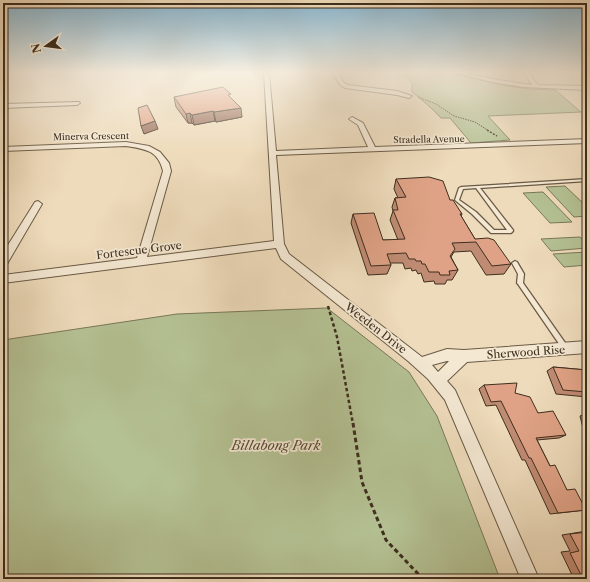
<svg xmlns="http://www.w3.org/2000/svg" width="590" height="582" font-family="'Libre Caslon Text',serif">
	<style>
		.green { fill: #b4c193; stroke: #797858 }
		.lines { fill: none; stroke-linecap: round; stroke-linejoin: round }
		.service-casing { stroke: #6a5a45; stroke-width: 2.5 }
		.minor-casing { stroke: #6a5a45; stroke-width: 2 }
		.path-far3 { stroke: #3e2f1e; stroke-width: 1; stroke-dasharray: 1.5 1; stroke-linecap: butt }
		.path-far2 { stroke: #3e2f1e; stroke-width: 1.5; stroke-dasharray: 2 1.5; stroke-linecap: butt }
		.path-far1 { stroke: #3e2f1e; stroke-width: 2.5; stroke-dasharray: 3.5 2.5; stroke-linecap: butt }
		.path { stroke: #3e2f1e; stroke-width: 3; stroke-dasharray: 4.5 3; stroke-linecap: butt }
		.service { fill: #f4e8d3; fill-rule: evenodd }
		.minor { fill: #f4e8d3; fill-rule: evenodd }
		.wall { fill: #c08b73; stroke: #3e2f1e }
		.shaded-wall { fill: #9c715e; stroke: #3e2f1e }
		.building { fill: #dfa286; stroke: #3e2f1e }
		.labels { text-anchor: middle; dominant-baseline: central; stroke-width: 3.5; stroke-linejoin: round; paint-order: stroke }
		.far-street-label { font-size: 9px; fill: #3e2f1e; stroke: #f4e8d3 }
		.street-label { font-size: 11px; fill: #3e2f1e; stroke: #f4e8d3 }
		.near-park-label { font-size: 13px; font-style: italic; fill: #564c35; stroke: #f4e8d3 }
	</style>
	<rect width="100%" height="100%" fill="#eedbbb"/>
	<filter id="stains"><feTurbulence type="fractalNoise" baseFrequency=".005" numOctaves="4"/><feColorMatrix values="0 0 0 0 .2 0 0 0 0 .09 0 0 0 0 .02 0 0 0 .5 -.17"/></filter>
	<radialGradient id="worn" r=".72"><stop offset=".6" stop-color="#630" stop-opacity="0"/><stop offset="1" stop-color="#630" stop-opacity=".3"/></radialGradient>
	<g class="green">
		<path d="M 424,73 L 451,73 L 501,85 L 529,89 L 555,90 L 581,112 L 488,116 L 510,140 L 471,143 L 450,118 L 441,118 C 432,108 422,100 412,92 L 412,83 L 405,74 Z"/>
		<polygon points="565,186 587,207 587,216 574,217 546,187"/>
		<polygon points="543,192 572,222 550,223 523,193"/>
		<polygon points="580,237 587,245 587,248 551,251 541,239"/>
		<polygon points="587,252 587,265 564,267 553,254"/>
		<polygon points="327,308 409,372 437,416 500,579 3,579 3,340 177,314"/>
	</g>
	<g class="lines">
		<defs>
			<g id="service">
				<path d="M 587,179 L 587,181 L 480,188 L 513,230 L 513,231 L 511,233 L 491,233 L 472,214 L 455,200 L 459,188 L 461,187 ZM 476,188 L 507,230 L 494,230 L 476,212 L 459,200 L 463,189 Z"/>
				<polygon points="515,261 517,262 524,274 523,283 568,347 569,349 568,351 566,352 564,351 518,284 517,283 518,274 512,263"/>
			</g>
			<g id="minor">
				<polygon points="48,73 55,73 50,76 47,74"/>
				<path d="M 264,73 L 269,73 L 276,151 L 368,147 L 358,125 L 349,119 L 352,117 L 363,123 L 375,147 L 587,139 L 587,143 L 276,155 L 284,244 L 289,254 L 422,357 L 447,349 L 464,350 L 587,341 L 587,353 L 467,362 L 447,381 L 455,390 L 539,579 L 521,579 L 445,400 L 428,379 L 408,361 L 281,259 L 276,248 L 3,283 L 3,275 L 137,258 L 163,171 C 158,150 145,149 126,146 L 3,151 L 3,147 L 126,142 L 149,146 L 160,152 L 169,163 L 171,171 L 147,257 L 274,241 ZM 447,361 L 449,361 L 438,372 L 432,365 Z"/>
				<polygon points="333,73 338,73 344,83 348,85 397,91 412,96 409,98 397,95 345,88 340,85"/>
				<polygon points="457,73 465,73 492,79 532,85 524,73 529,73 538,85 587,86 587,90 523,87 492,82"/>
				<polygon points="79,102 80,103 77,105 3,108 3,104"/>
				<polygon points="38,201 42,204 7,264 3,265 3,253 35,202"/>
			</g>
		</defs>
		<use href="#service" class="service-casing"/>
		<use href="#minor" class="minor-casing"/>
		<polyline class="path-far3" points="418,97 436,104 454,116 475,122 489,131"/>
		<polyline class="path-far2" points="487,130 497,136"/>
		<polyline class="path-far1" points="328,306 337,337 353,424"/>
		<polyline class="path" points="353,423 362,482 386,540 423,579"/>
		<use href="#service" class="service"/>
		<use href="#minor" class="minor"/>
	</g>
	<g class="wall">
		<polygon points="174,97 231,98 242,117 216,122 215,121 194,125 192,123 188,123 176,107"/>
		<polygon points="396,179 450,200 462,214 461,216 475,239 511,264 504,274 486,275 471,251 454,252 451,257 458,270 452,280 447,280 445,284 435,284 434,281 424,282 421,273 418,274 416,270 412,271 411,268 405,269 403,263 390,263 391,265 387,274 368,275 351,223 353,214 383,240 398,240 390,220 393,211 392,207 395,198 398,198 394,189"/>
		<polygon points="553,367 587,370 587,397 556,394 547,371"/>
		<polygon points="484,385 515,393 538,413 566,435 559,438 537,440 550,466 567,490 586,510 550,514 525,460 522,460 496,405 486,406 479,389"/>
		<polygon points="587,413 587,436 585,436 580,416"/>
		<polygon points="587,531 587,579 574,579 561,552 570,551 562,535"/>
	</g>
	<g class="shaded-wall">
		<polygon points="241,108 242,117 216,122 214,112"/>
		<polygon points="213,111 215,121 194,125 192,115"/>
		<polygon points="190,113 192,123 188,123 186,114"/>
		<polygon points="155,121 158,129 144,134 141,126"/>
	</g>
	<g class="building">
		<polygon points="223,87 231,94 228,95 241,108 214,112 213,111 192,115 190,113 186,114 174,97"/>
		<polygon points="147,105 155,121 141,126 138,108"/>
		<polygon points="429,177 443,181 450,200 453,200 462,214 460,214 475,239 488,238 494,240 511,264 492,266 476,242 452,243 455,249 450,256 458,270 449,271 450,275 440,275 439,272 429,272 425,264 422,264 421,261 416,261 415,259 409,259 406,253 387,254 391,265 371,266 353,214 374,213 383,240 405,239 393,210 398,210 395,198 406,197 396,179"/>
		<polygon points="553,367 587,370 587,392 563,390"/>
		<polygon points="517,383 515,393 530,397 538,413 553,411 566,435 536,438 550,466 555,465 567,490 575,489 586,510 558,513 531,458 529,458 501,401 491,402 484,385"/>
		<polygon points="587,532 587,579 583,579 570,553 579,551 570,534"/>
	</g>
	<linearGradient id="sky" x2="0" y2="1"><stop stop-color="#88b7d2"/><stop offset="0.47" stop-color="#f7efe0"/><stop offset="1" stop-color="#f7efe0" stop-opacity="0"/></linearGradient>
	<rect width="590" height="154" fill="url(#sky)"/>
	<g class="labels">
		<g class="far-street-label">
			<text transform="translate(91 136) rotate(-1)">Minerva Crescent</text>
			<text transform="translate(429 139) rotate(-1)">Stradella Avenue</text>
		</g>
		<g class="street-label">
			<text transform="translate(139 250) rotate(-7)">Fortescue Grove</text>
			<text transform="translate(376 328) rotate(38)">Weeden Drive</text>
			<text transform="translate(526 352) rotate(-4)">Sherwood Rise</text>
		</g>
		<g class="near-park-label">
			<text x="276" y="445">Billabong Park</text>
		</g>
	</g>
	<rect width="590" height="582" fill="none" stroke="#eedbbb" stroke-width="16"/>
	<rect x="4" y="4" width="582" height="574" fill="none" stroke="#3e2f1e" stroke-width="2"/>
	<rect x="8" y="8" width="574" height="566" fill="none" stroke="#3e2f1e"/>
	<g transform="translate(46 46) rotate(256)" stroke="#f4e8d3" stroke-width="3" paint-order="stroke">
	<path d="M0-3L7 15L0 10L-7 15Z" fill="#3e2f1e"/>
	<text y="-6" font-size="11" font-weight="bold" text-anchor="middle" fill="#3e2f1e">N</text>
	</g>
	<rect width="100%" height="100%" filter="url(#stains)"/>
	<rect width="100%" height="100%" fill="url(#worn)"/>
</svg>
